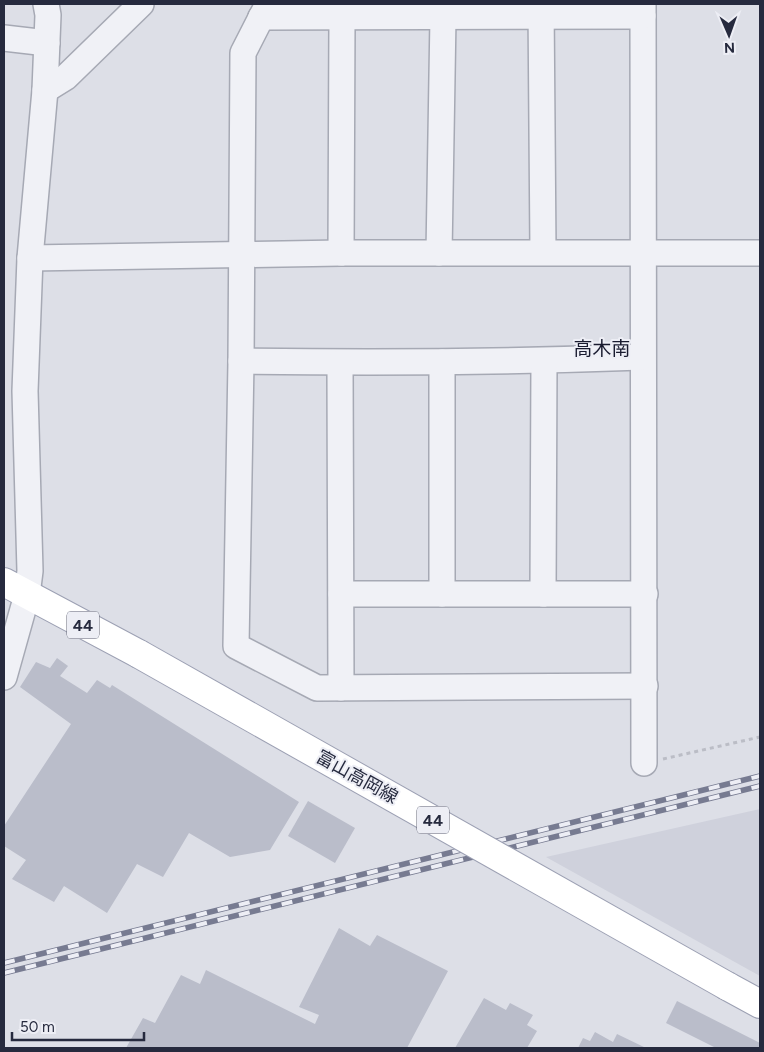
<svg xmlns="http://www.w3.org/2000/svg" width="764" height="1052" font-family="Figtree,'Noto Sans JP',sans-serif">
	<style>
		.built { fill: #cfd1dc }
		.building { fill: #babdca }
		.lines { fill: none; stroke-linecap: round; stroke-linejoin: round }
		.minor-casing { stroke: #a6a9b4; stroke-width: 28 }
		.major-casing { stroke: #9ca0b3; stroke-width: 30 }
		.path { stroke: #bbbdc6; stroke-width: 3; stroke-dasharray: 4 4; stroke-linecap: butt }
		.minor { stroke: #f0f1f6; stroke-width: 25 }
		.major { stroke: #fff; stroke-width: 28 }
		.rail-casing { stroke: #777b91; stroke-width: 5.5 }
		.rail { stroke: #edeef5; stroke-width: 4; stroke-dasharray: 11; stroke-linecap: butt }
		.major-bridge-casing { stroke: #9ca0b3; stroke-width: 30; stroke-linecap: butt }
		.major-bridge { stroke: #fff; stroke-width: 28 }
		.labels { text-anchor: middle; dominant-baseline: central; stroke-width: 4; stroke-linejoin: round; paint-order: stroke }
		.shield { fill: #edeef5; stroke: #626575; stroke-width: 1 }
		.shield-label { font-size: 16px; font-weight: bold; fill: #262a3e }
		.street-label { font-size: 18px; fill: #262a3e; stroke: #edeef5 }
		.neighbourhood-label { font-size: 19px; fill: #191b2f; stroke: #edeef5 }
	</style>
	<rect width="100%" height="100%" fill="#dddfe7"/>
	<polygon class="built" points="760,809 760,976 546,857"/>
	<g class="building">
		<polygon points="57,658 68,666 60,676 87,693 97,680 110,688 112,685 299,802 270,850 230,857 189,833 163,877 137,864 107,913 64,886 54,902 12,879 26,860 4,846 4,826 71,724 20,687 36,662 50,668"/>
		<polygon points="308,801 355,828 335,863 288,836"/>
		<polygon points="339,928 370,946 377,935 448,971 407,1048 126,1048 143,1018 155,1023 181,975 200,984 206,970 315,1024 319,1015 299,1007"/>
		<polygon points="484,998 506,1010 510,1003 533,1015 527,1025 537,1031 527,1048 455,1048"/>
		<polygon points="677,1001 760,1043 760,1048 716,1048 666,1023"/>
		<polygon points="595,1032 613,1042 617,1034 646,1048 578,1048 583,1038 590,1041"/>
	</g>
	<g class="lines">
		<defs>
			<g id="minor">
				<polyline points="268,4 243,53 241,361 236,646 317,688 645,686"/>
				<polyline points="541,4 543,252"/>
				<polyline points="643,4 644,763"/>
				<polyline points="261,17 643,16"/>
				<polyline points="4,38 47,43"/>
				<polyline points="45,90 66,77 141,4"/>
				<polyline points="341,253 342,18"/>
				<polyline points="439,253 443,17"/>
				<polyline points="30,258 341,253 760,253"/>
				<path d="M 241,361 C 375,363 509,362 642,357"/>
				<polyline points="442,362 442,594"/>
				<polyline points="340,363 341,688"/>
				<polyline points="341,594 645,594"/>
				<polyline points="543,594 544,361"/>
				<polyline points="4,677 27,595 30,571 25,391 30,258 45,90 48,15 46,4"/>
			</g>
			<g id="major">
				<polyline points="4,582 139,654"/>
				<polyline points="727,986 760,1004"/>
			</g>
		</defs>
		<use href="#minor" class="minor-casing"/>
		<use href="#major" class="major-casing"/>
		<polyline class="path" points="663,759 760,737"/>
		<use href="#minor" class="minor"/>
		<use href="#major" class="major"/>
		<defs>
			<g id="rail">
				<polyline points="4,963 760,776"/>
				<polyline points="4,973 760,786"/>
			</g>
		</defs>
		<use href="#rail" class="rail-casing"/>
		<use href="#rail" class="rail"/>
		<defs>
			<polyline id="major-bridge" points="139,654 727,986"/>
		</defs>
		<use href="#major-bridge" class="major-bridge-casing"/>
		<use href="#major-bridge" class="major-bridge"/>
	</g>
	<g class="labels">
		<g class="shield">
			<rect x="67" y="611.5" width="32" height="27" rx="4"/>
			<rect x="417" y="806.5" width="32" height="27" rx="4"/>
		</g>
		<g class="shield-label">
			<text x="83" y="625">44</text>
			<text x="433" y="820">44</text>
		</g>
		<g class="street-label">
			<text transform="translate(357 777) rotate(29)">富山高岡線</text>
		</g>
		<g class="neighbourhood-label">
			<text x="602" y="348">高木南</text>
		</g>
	</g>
	<rect width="764" height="1052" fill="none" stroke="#262a3e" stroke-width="10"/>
	<g transform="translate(729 35) rotate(178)" stroke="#edeef5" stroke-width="4" paint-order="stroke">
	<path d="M0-4L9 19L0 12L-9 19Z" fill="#262a3e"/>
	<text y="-8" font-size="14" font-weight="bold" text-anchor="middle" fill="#262a3e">N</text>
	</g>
	<path d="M12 1032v8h132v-8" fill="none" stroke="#262a3e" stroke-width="2.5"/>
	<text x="20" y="1032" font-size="15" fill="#262a3e" stroke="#edeef5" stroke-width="4" paint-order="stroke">50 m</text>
</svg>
